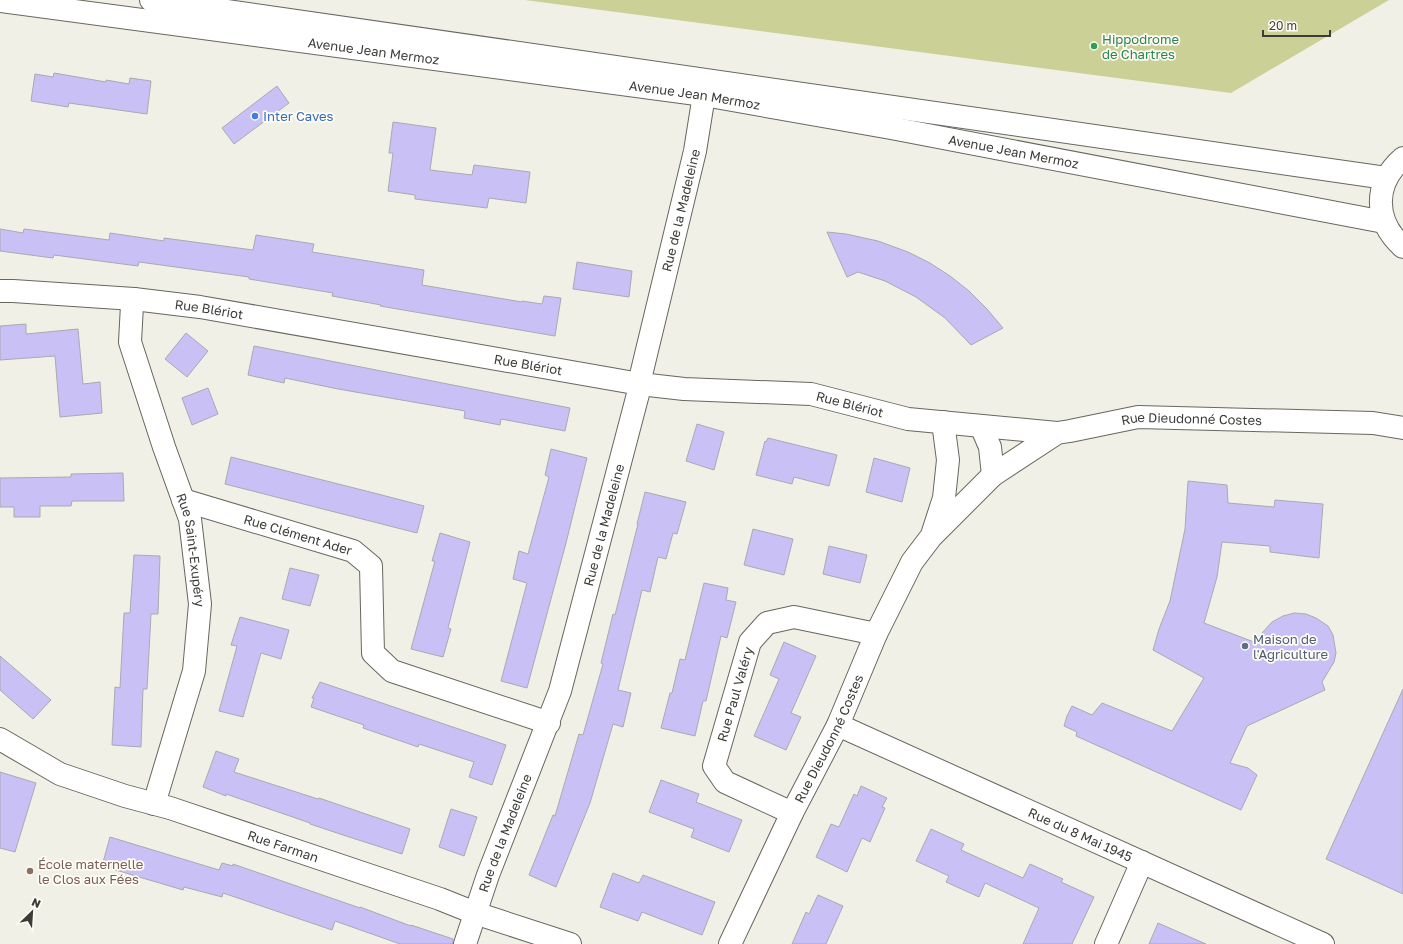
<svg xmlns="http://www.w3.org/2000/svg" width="1403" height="944" font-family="'Golos Text',sans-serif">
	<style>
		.green { fill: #cbd096 }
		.building { fill: #c9c0f6; stroke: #aaa9b1 }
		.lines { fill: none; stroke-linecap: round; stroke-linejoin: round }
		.street-casing { stroke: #68665f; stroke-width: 24 }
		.secondary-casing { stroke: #68665f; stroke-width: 24 }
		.street { stroke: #fff; stroke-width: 22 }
		.secondary { stroke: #fff; stroke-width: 22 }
		.leisure-dot { fill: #2e9e5b; stroke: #fffdf5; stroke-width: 1.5 }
		.shop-dot { fill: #3f7fe0; stroke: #fffdf5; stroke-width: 1.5 }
		.service-dot { fill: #5c6f8a; stroke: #fffdf5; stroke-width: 1.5 }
		.education-dot { fill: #8d6e63; stroke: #fffdf5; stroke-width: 1.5 }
		.labels { text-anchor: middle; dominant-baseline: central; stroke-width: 3.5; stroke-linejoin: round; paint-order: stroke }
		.leisure-label { font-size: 13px; fill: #27864d; stroke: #fffdf5; text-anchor: start }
		.street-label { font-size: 13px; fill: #3d3c39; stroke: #fffdf5 }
		.shop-label { font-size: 13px; fill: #366cbe; stroke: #fffdf5; text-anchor: start }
		.service-label { font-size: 13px; fill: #4e5e75; stroke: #fffdf5; text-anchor: start }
		.education-label { font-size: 13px; fill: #785e54; stroke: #fffdf5; text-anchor: start }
	</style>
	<rect width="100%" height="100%" fill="#f1f0e7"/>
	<polygon class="green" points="525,0 1389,0 1231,93"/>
	<g class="building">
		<polygon points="54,73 106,82 106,80 129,84 130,78 151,81 147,114 69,103 68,107 31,101 35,74 53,77"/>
		<polygon points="277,86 289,103 234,144 222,128"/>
		<polygon points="393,122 436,128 430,170 472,175 474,165 530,172 526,203 489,198 487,208 415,199 415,195 388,191 393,153 389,153"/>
		<polygon points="0,229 23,233 24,229 109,240 110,233 164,241 164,238 253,250 256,235 314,244 312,252 424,270 422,285 522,302 522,301 542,304 544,296 561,298 555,336 380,306 381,305 332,296 333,293 249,279 249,277 139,262 138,266 54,255 53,258 0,251"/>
		<polygon points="827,232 846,234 878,241 908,252 930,263 950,276 969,291 987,309 1003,328 971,345 945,318 916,297 885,281 858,272 847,277"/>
		<polygon points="577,262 632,271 629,297 573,289"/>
		<polygon points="26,324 26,334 78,329 83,384 100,382 102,413 60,417 55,356 0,360 0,326"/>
		<polygon points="186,333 208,351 187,377 165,359"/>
		<polygon points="254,346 570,408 565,431 501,419 500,425 464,418 465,411 338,389 285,378 284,383 248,375"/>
		<polygon points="208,388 218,414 192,425 182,398"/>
		<polygon points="697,424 724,432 714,470 686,461"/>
		<polygon points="768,438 837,455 829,486 794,477 792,484 756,475 765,441 766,442"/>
		<polygon points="551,449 587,458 566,543 527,688 501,681 527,583 513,579 519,551 528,554 549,477 545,475"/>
		<polygon points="231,457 378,494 424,506 417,533 225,484"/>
		<polygon points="874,458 910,468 902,502 866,492"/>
		<polygon points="123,473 124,501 72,501 71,506 40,506 40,517 14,517 14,507 0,507 0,478 71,477 71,474"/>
		<polygon points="1188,481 1227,485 1228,503 1274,507 1275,500 1323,504 1319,558 1270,552 1270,546 1222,542 1217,577 1204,623 1254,642 1272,622 1283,616 1294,613 1306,614 1316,618 1328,626 1333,635 1336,653 1334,662 1322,682 1325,690 1247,726 1230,763 1248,768 1257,775 1241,810 1076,736 1077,732 1064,726 1067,716 1072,706 1092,715 1102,703 1172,731 1204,678 1153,650 1159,629 1170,601 1185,529"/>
		<polygon points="645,492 686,502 677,534 673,533 666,559 658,557 650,592 642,590 618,690 631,693 623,727 613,724 590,803 556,887 529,875 553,815 555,816 579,734 583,735 603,664 601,663 613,614 615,615 638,524 637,524"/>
		<polygon points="753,529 793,539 784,575 744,565"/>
		<polygon points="440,533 470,542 448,628 451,629 443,657 411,649 435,561 432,561"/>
		<polygon points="829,546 867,555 860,583 823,574"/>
		<polygon points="134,555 160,556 158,614 151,614 147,689 143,689 141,747 112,745 115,687 120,688 124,613 130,613"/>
		<polygon points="290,568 319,575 310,606 282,599"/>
		<polygon points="704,583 728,588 726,600 736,602 727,638 721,636 706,701 703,701 695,736 661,728 670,693 672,693 680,659 685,660"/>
		<polygon points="240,617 289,630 281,659 261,653 243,717 219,711 237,646 231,645"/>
		<polygon points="784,642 816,656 791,713 801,717 786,750 754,736 779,679 770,675"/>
		<polygon points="0,656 51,700 33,719 0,690"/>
		<polygon points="320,682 506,745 492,785 469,777 474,762 419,744 418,747 363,728 364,725 311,707 314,698 312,698"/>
		<polygon points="1403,689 1403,894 1326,859"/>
		<polygon points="216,751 239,759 234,772 318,799 319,798 410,829 402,854 343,835 310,824 310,823 226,794 226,796 203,787"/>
		<polygon points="0,772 36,783 15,852 0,848"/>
		<polygon points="661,780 699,794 696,802 742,820 729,852 691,837 694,829 649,812"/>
		<polygon points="861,786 887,798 882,807 885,808 870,842 862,838 847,872 816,857 831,824 839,827 854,794 857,796"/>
		<polygon points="451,809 477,817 464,856 439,847"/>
		<polygon points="931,829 964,844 961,850 1023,878 1030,864 1063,879 1061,882 1094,897 1072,944 1023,944 1039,908 985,883 979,897 946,882 949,876 916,861"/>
		<polygon points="110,837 219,870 222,863 233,866 233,864 360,908 360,907 411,926 411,925 453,939 453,944 400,944 335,921 332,930 223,893 222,897 184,887 183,890 102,866"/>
		<polygon points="613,873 639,883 643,875 715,902 702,935 642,912 638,921 600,907"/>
		<polygon points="818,895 843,906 826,944 792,944 806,912 809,914"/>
		<polygon points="1158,923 1206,944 1149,944"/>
	</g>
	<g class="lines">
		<defs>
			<g id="street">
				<path id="s1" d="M 0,291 L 13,291 L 134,299 L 200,307 L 640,384 L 684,389 L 811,394 L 908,419 L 1057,433"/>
				<path id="s2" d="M 134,299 L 132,305 L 130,342 L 164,447 L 190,519 L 200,604 L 194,671 L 154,804"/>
				<polyline points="981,426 990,447 993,475"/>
				<path id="s3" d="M 183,500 L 353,551 L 371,566 L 373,653 L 392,671 L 549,723"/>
				<polyline points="933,532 944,498 948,460 943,422"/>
				<path id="s4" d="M 838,725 L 1323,944"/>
				<path id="s5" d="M 0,739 L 60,774 L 125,796 L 170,808 L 440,899 L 475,913 L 570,944"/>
				<path id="s6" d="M 792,813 L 725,782 L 714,766 L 750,642 L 767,623 L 794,617 L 876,634"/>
				<path id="s7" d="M 465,944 L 488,875 L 560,691 L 638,394 L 642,371 L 695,151 L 704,95"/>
				<path id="s8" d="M 730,944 L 792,813 L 838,725 L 876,634 L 912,562 L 931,537 L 993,475 L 1057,433 L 1070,431 L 1138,417 L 1373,423 L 1403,428"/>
				<polyline points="1106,944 1142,862"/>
			</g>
			<g id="secondary">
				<polyline points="151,0 1386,178"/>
				<path id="s9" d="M 0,1 L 704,95 L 891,128 L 1384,222"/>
				<path d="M 1403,158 C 1373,184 1374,221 1403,247"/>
			</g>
		</defs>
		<use href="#street" class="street-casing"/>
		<use href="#secondary" class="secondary-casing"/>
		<use href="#street" class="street"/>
		<use href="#secondary" class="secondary"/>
	</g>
	<circle class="leisure-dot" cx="1094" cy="46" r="4"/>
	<circle class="shop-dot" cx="255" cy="116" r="4"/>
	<circle class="service-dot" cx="1245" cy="646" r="4"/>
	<circle class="education-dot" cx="30" cy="871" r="4"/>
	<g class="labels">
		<g class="leisure-label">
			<text x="1102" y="39">Hippodrome<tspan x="1102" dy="15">de Chartres</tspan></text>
		</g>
		<g class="street-label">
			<text stroke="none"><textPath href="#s9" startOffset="377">Avenue Jean Mermoz</textPath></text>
			<text stroke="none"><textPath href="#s9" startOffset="701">Avenue Jean Mermoz</textPath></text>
			<text stroke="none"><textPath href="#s9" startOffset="1025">Avenue Jean Mermoz</textPath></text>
			<text stroke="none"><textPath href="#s7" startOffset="766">Rue de la Madeleine</textPath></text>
			<text stroke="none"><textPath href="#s1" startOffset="210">Rue Blériot</textPath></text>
			<text stroke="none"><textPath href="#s1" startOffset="534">Rue Blériot</textPath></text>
			<text stroke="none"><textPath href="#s1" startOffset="859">Rue Blériot</textPath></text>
			<text stroke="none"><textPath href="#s8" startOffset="755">Rue Dieudonné Costes</textPath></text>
			<text stroke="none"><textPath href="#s7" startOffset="442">Rue de la Madeleine</textPath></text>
			<text stroke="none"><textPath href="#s3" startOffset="120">Rue Clément Ader</textPath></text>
			<text stroke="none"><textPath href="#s2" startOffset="261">Rue Saint-Exupéry</textPath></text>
			<text stroke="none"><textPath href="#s6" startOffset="168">Rue Paul Valéry</textPath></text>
			<text stroke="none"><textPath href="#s8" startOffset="228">Rue Dieudonné Costes</textPath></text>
			<text stroke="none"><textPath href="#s7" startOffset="118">Rue de la Madeleine</textPath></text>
			<text stroke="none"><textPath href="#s4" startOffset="266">Rue du 8 Mai 1945</textPath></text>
			<text stroke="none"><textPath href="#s5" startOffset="304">Rue Farman</textPath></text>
		</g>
		<g class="shop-label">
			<text x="263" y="116">Inter Caves</text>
		</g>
		<g class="service-label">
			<text x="1253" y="639">Maison de<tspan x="1253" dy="15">l'Agriculture</tspan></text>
		</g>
		<g class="education-label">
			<text x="38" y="864">École maternelle<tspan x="38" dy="15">le Clos aux Fées</tspan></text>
		</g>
	</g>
	<g transform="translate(32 912) rotate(25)" stroke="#fffdf5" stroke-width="3" paint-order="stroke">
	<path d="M0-3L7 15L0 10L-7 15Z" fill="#3d3c39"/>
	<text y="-6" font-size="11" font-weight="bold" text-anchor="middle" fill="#3d3c39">N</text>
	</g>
	<path d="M1263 30v6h67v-6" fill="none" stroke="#3d3c39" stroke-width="2"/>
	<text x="1269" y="30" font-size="12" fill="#3d3c39" stroke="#fffdf5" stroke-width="3" paint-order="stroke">20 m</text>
</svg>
